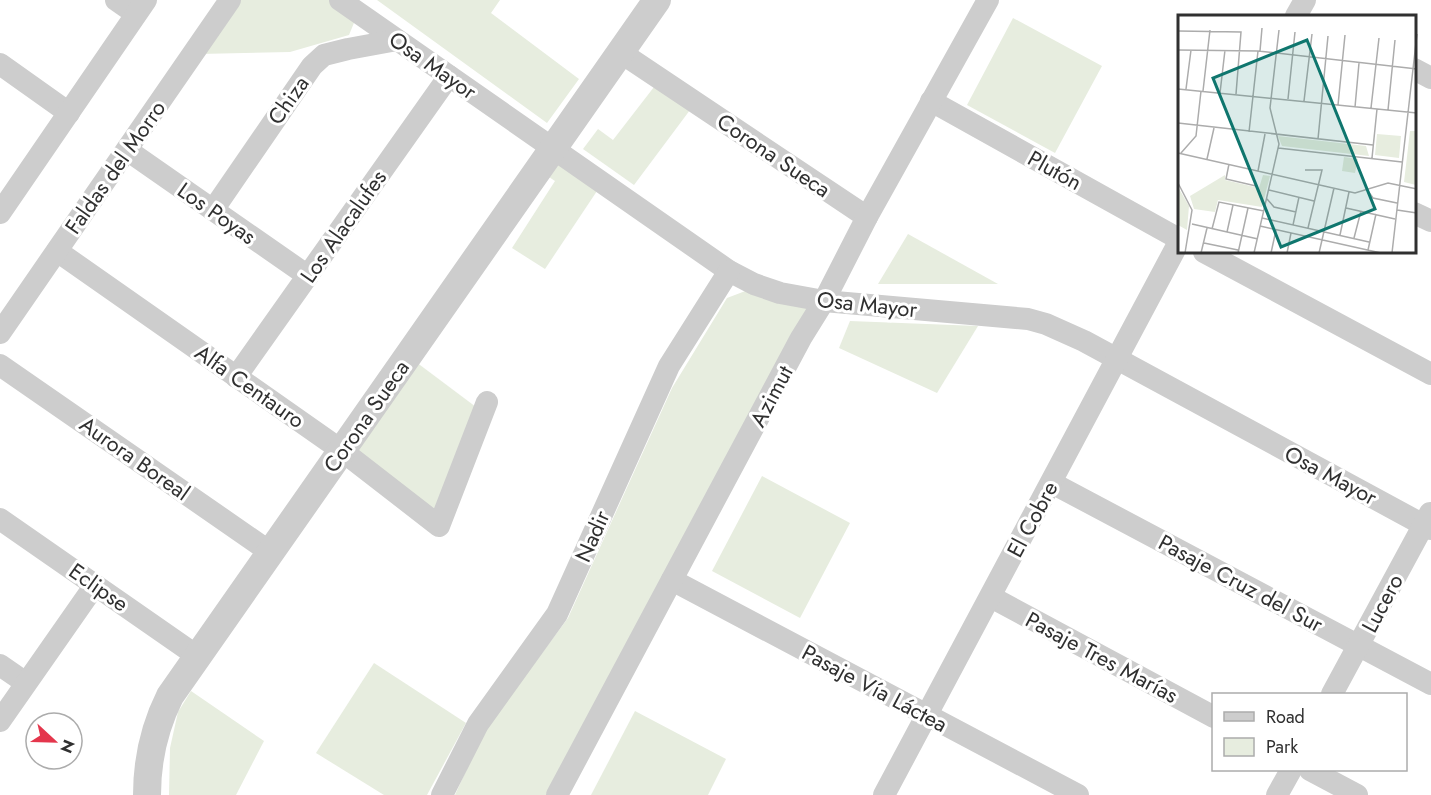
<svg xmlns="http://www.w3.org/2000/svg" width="1431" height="795" font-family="Jost,sans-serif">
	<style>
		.green { fill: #e7eddf }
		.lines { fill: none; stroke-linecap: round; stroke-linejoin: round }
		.minor { stroke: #cdcdcd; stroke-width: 22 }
		.tertiary { stroke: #cdcdcd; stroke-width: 28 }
		.labels { text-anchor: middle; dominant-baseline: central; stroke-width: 6; stroke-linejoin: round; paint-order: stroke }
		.street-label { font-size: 22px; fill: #303030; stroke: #fff }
		.inset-road { fill: none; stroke: #acacac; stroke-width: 1.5 }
		.view { fill: #0f766e; fill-opacity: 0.15; stroke: #0f766e; stroke-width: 3 }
		.inset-edge { fill: none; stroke: #303030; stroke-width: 3 }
	</style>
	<rect width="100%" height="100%" fill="#fff"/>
	<g class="green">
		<polygon points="235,0 330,0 356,18 349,35 290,52 199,54"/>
		<polygon points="377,0 500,0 491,13 579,79 547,123"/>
		<polygon points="1013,18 1102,66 1055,153 967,105"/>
		<polygon points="654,87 690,110 634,185 583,149 598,129 613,140"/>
		<polygon points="552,159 597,191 545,269 512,248 555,181 543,173"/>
		<polygon points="908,234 998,284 878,284"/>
		<polygon points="748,290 811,302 546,795 455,795 484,731 568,618 672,388 727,298"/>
		<polygon points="850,321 978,326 937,393 839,348"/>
		<polygon points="416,362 480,410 438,516 356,453"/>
		<polygon points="762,476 850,523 800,618 712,571"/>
		<polygon points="374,663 466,723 427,795 384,795 316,753"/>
		<polygon points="191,691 264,741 236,795 169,795 170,748 178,712"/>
		<polygon points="635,711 726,759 708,795 591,795"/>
	</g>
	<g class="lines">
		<g class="minor">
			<polyline points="116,0 136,14"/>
			<polyline points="340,0 729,271 754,284 780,293 824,301 1028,319 1046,324 1084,341 1431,529"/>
			<polyline points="1296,16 1305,0"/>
			<polyline points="620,52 867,217"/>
			<polyline points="0,64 69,113"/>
			<polyline points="1414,69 1431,78"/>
			<polyline points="931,101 1179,239"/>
			<polyline points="127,150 308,276"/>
			<polyline points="213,210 312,66 324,55 348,49 397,40"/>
			<polyline points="0,213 146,0"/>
			<polyline points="1414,213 1431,221"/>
			<polyline points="57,251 341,450 439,526 487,402"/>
			<polyline points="1204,252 1431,374"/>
			<polyline points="0,333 230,0"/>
			<polyline points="0,365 270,552"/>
			<polyline points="236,377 449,76"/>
			<polyline points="1052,483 1431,684"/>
			<polyline points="0,519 197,656"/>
			<polyline points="672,580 1078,795"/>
			<polyline points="991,597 1214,717"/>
			<polyline points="0,665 26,683"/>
			<polyline points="1332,694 1430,513"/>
			<polyline points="0,721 95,585"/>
			<polyline points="1310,770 1357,795"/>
			<polyline points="442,795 478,724 557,614 669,366 729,271"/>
			<polyline points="557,795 801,338 824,301 867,217 988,0"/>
			<polyline points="884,795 1179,242"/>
			<polyline points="1277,795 1291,770"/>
		</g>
		<path class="tertiary" d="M 147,795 C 147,760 154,728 170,696 L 657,0"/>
	</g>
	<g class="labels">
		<g class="street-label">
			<text transform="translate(433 65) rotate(35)">Osa Mayor</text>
			<text transform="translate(288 100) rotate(-55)">Chiza</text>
			<text transform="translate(774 155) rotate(34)">Corona Sueca</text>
			<text transform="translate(115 167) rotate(-55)">Faldas del Morro</text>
			<text transform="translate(1055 170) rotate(29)">Plutón</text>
			<text transform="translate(217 213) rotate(35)">Los Poyas</text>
			<text transform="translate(343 226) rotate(-55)">Los Alacalufes</text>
			<text transform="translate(867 304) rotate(6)">Osa Mayor</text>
			<text transform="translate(250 386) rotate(35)">Alfa Centauro</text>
			<text transform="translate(771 396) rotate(-62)">Azimut</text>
			<text transform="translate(366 416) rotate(-55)">Corona Sueca</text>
			<text transform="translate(135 458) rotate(35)">Aurora Boreal</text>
			<text transform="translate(1331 475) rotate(28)">Osa Mayor</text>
			<text transform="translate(1032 519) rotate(-62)">El Cobre</text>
			<text transform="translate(592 536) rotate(-66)">Nadir</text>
			<text transform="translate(1241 583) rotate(28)">Pasaje Cruz del Sur</text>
			<text transform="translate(99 587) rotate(35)">Eclipse</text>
			<text transform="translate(1382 603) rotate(-62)">Lucero</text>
			<text transform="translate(1102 657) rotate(28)">Pasaje Tres Marías</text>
			<text transform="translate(875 688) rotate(28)">Pasaje Vía Láctea</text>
		</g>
	</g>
	<g transform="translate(1178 15)">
		<rect width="238" height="238" fill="#fff"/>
		<path d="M 232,116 L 238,116 L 238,170 L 226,167 ZM 199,119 L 223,121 L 221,143 L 197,140 ZM 100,121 L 188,131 L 191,141 L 104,131 ZM 166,142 L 180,144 L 177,158 L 164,156 ZM 47,160 L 47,165 L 81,173 L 85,160 L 92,161 L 84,192 L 40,185 L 37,197 L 16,194 L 12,181 ZM 0,172 L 11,191 L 9,215 L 0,210 Z" fill="#e7eddf"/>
		<path class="inset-road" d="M 0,16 L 63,17 L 58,79M 0,35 L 80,36 L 239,54M 82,36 L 84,13M 0,74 L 239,98M 8,74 L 13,35M 25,76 L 32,15M 42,78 L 47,35M 110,84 L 117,17M 126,86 L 134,19M 160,90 L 167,20M 177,92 L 181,48M 193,93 L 201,23M 210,95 L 217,25M 0,108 L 195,130M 71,117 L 80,36M 140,124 L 150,21M 100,133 L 224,147M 0,138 L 177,178 L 210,168 L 239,174M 3,138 L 18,121 L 23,76M 194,143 L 199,94M 29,144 L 36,113M 51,149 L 48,164 L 78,171M 127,155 L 144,155 L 130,213M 80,156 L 87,119M 0,168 L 14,195 L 7,238M 91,175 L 136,186M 190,176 L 195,183 L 219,188M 89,184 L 96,192 L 118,197M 168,193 L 217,204M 219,195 L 239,198M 84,203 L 191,227M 14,209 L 80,224M 115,210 L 121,182M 82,211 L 203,238M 34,214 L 41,187 L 86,196M 49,217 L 55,190M 162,220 L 171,177M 176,223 L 183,196M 26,228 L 60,235M 190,235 L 198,199M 23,238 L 29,213M 60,238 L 70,193M 76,238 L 101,129 L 92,93 L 101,15M 93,238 L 98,215M 109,238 L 113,218M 141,238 L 156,173M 214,238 L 239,19"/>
		<path class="view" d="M 129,25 L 197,194 L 103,232 L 35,63 Z"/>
		<rect width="238" height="238" class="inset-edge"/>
	</g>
	<rect x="1212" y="693" width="195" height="78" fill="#ffffff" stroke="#acacac" stroke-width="1.5"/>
	<rect x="1224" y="712" width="30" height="9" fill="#cdcdcd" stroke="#acacac" stroke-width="1.5"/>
	<text x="1266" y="723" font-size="18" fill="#303030">Road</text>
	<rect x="1224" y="738" width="30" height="18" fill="#e7eddf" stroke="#acacac" stroke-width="1.5"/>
	<text x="1266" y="753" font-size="18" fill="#303030">Park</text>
	<g transform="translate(54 741) rotate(112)"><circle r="28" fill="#ffffff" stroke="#acacac" stroke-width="1.5"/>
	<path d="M0-4.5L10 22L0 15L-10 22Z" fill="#e4364c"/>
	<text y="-9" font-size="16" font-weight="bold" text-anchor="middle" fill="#303030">N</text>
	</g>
</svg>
